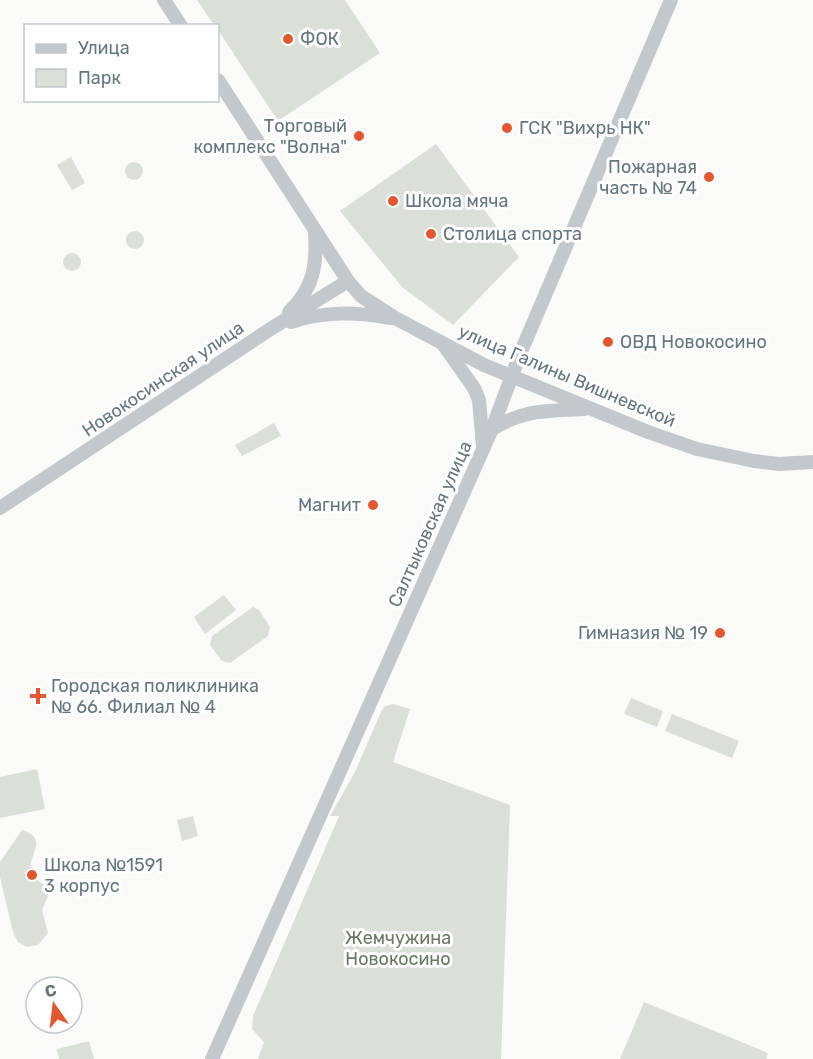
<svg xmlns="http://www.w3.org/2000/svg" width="813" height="1059" font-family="Rubik,sans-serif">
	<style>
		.green { fill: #dadfd7 }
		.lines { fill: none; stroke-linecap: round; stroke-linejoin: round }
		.tertiary { stroke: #c3c8cc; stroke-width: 14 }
		.poi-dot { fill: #e4572e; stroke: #fff; stroke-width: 2 }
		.labels { text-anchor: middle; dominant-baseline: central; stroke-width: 6; stroke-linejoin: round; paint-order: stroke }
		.poi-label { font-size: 18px; fill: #657683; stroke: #fff; text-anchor: start }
		.street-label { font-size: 18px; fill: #657683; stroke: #fff }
		.park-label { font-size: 18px; fill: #687a64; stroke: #fff }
	</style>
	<rect width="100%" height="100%" fill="#fafaf8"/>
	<g class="green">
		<polygon points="197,0 345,0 380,53 278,121 218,30 218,26 214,25"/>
		<polygon points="436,144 519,257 453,325 402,287 340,211"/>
		<polygon points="71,157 85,183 72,190 57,165"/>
		<circle cx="134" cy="171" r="9"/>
		<circle cx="135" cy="240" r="9"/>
		<circle cx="72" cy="262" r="9"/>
		<polygon points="274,423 281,436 242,456 235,445"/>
		<polygon points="224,595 236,610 205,634 194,617"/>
		<polygon points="253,607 259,610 270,627 268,636 230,663 222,661 210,645 212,636"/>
		<polygon points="631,698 663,711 657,727 624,714"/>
		<polygon points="393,704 410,709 393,762 510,805 501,1059 258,1059 264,1042 252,1029 253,1016 339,816 330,816 355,772 381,712 385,706"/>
		<polygon points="672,714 739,741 732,758 665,731"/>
		<polygon points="37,769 45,809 0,818 0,777"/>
		<polygon points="193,816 198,836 182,841 177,820"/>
		<path d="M 22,830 C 50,838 27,857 31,871 C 34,883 46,882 50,892 L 42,910 L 48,933 L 38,945 L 27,947 L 18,942 L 13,932 L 0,877 L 0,862 Z"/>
		<polygon points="644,1002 768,1053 766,1059 620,1059"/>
		<polygon points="89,1041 94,1059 59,1059 57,1049"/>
	</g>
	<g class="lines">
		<g class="tertiary">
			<polyline points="164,0 181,26"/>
			<polyline points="218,80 348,281 361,296 395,318 484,365 648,432 697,449 754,461 779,464 813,462"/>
			<path d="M 289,312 C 314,288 317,265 315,232"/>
			<path d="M 291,322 C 325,311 356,312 391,318"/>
			<polyline points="443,344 474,388 479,400 483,446"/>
			<path d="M 492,429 C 525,409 546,411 584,409"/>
			<polyline points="0,508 272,328 348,281"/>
			<polyline points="212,1059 492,429 520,354 671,0"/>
		</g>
	</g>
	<g class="poi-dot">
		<circle cx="288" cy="39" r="6"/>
		<circle cx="507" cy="128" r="6"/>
		<circle cx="359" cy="136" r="6"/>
		<circle cx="709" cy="177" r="6"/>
		<circle cx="393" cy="201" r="6"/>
		<circle cx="431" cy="234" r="6"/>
		<circle cx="608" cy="342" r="6"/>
		<circle cx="373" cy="505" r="6"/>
		<circle cx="720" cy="633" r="6"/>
		<path d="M35 687h6v6h6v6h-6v6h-6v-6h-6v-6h6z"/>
		<circle cx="32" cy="875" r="6"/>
	</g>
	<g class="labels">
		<g class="poi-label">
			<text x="300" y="39">ФОК</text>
			<text x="347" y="126" text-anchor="end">Торговый<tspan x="347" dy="21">комплекс "Волна"</tspan></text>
			<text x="519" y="128">ГСК "Вихрь НК"</text>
			<text x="697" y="167" text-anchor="end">Пожарная<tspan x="697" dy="21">часть № 74</tspan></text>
			<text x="405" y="201">Школа мяча</text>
			<text x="443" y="234">Столица спорта</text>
			<text x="620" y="342">ОВД Новокосино</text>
			<text x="361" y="505" text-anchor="end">Магнит</text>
			<text x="708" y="633" text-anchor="end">Гимназия № 19</text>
			<text x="51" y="686">Городская поликлиника<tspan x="51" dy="21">№ 66. Филиал № 4</tspan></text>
			<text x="44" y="865">Школа №1591<tspan x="44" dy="21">3 корпус</tspan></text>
		</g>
		<g class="street-label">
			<text transform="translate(567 376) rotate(23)">улица Галины Вишневской</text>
			<text transform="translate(163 379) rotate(-34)">Новокосинская улица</text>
			<text transform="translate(430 524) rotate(-66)">Салтыковская улица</text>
		</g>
		<g class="park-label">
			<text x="398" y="938">Жемчужина<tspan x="398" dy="21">Новокосино</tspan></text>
		</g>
	</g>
	<rect x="24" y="24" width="195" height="78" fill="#ffffff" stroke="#c1c8cd" stroke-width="1.5"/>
	<rect x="36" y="44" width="30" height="9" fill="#c3c8cc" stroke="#c1c8cd" stroke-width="1.5"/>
	<text x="78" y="54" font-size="18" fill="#657683">Улица</text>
	<rect x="36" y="69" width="30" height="18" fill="#dadfd7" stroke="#c1c8cd" stroke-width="1.5"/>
	<text x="78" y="84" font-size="18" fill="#657683">Парк</text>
	<g transform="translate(54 1005) rotate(346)"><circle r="28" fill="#ffffff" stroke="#c1c8cd" stroke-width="1.5"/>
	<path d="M0-4.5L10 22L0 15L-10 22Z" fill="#e4572e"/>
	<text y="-9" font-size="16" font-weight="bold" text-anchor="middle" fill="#657683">С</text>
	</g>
</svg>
